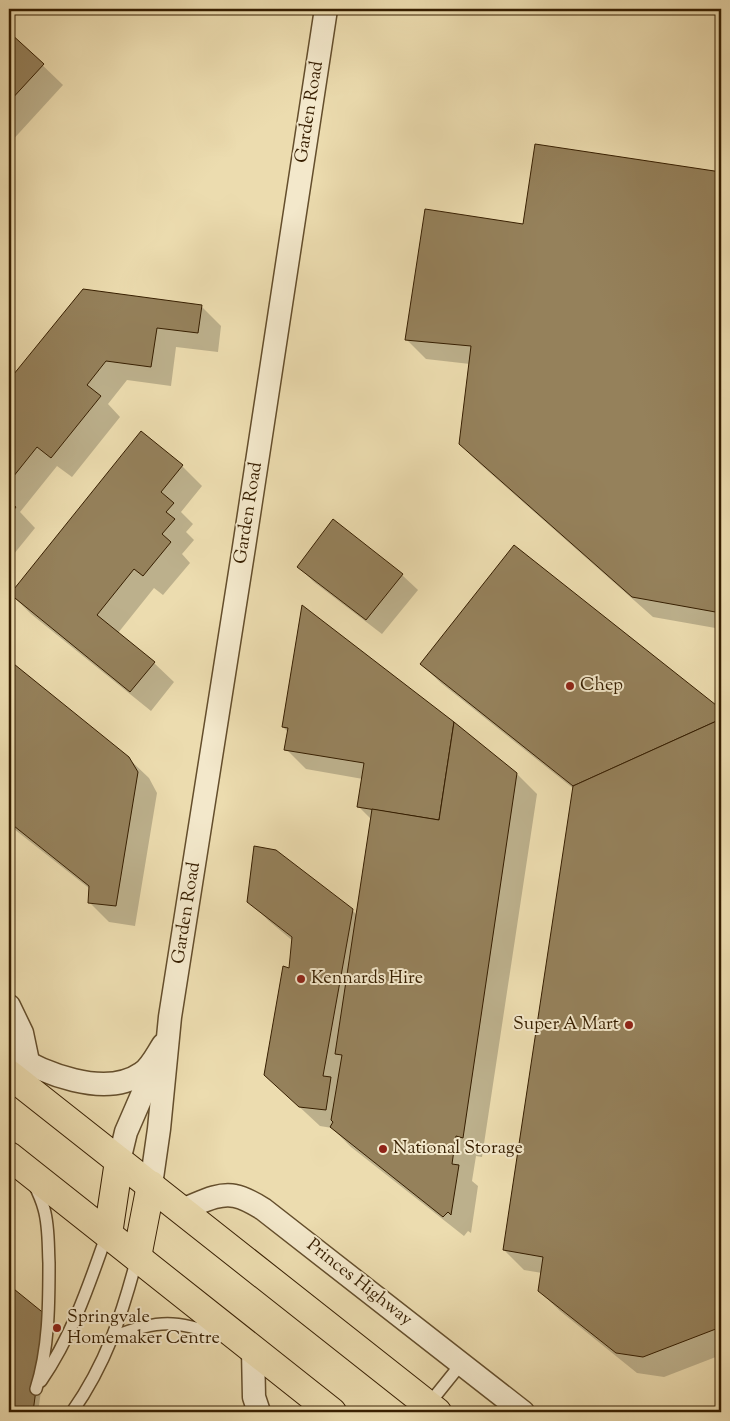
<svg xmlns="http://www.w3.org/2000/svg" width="730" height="1421" font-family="'Sorts Mill Goudy',serif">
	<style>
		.shadow { fill: #0003 }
		.building { fill: #95815b; stroke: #361e00 }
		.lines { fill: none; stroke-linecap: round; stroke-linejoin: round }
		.service-casing { stroke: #644e2c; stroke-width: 14 }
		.minor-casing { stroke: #644e2c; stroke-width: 25 }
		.trunk-casing { stroke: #361e00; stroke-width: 30 }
		.service { stroke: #f3e8cb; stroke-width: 11 }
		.minor { stroke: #f3e8cb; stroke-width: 22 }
		.trunk { stroke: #ecdcaf; stroke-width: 28 }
		.poi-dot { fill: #8f2418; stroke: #f3e8cb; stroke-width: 2 }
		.labels { text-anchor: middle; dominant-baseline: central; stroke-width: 4; stroke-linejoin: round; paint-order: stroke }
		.street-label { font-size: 18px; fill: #361e00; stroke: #f3e8cb }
		.poi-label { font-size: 18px; fill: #361e00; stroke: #f3e8cb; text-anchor: start }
	</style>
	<rect width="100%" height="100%" fill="#ecdcaf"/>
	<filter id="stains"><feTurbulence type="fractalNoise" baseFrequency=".004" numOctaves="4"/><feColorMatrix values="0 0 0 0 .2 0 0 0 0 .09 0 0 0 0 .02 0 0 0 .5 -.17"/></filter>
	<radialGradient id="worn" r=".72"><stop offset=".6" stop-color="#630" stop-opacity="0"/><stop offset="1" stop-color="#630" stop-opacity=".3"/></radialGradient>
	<g class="shadow">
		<polygon points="9,33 63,85 9,144"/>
		<polygon points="536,146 721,173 721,629 653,617 480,464 460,444 470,364 426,359 406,339 524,226"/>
		<polygon points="83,290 201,306 221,326 218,352 176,347 171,386 127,380 108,404 120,417 72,477 57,466 20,512 35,528 9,560 9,382"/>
		<polygon points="182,466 202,486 181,512 193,524 186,532 194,540 182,554 190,563 163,595 154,588 118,633 154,663 174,682 151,711 31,614 11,594"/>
		<polygon points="333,520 402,575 418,590 382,634 314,582 299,567"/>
		<polygon points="515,546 721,711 721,1355 664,1377 637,1373 560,1311 539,1291 542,1273 524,1270 504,1250 574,789 441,683 421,664"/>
		<polygon points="303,607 517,774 537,794 482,1157 476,1156 472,1181 478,1186 471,1233 468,1231 464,1236 351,1147 332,1128 320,1126 265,1075 290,970 293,941 269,921 249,901 352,910 357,915 371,819 358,806 363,779 306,769 286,749 288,732 283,727"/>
		<polygon points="9,662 128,758 149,778 157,793 135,926 109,922 89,902 90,889 9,825"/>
		<polygon points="9,1286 51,1322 38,1412 9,1412"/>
	</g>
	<g class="building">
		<polygon points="9,32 44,64 9,102"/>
		<polygon points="535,144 721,172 721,613 632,597 459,444 471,346 405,340 425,209 523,224"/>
		<polygon points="83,289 202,305 198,333 157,328 151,367 106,361 87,385 101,396 51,458 37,447 9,482 9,380"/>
		<polygon points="141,431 183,465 161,492 174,503 166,512 175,519 162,534 171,542 143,576 134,569 97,615 155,662 130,692 10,594"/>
		<polygon points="9,501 16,507 9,516"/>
		<polygon points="333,519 403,574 366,620 297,567"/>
		<polygon points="514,545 721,709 721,719 573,786 420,664"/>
		<polygon points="302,605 454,722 439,820 357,807 364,763 284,750 288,728 282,727"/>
		<polygon points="9,660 129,757 138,772 116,906 88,903 89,886 9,822"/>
		<polygon points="721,719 721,769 717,800 721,800 721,1327 643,1357 616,1353 538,1291 543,1257 503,1250 573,786"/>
		<polygon points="454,722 517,773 463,1138 456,1136 452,1164 459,1165 451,1215 448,1212 443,1217 330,1127 333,1122 331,1120 342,1055 335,1054 372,809 439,820"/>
		<polygon points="254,846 276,850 353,909 323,1076 331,1077 326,1110 299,1107 264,1075 283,966 289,968 292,937 247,902"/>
		<polygon points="9,1285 46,1315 33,1412 9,1412"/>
	</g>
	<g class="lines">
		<defs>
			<g id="service">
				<path d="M 34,1184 C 38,1192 42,1201 44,1209 C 49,1226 48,1245 49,1263 C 49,1305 49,1348 36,1389"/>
				<path d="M 113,1337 C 158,1319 177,1320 222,1336"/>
				<path d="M 41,1381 C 72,1336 89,1285 107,1234"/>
				<polyline points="428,1405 461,1364"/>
				<path d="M 72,1412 C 106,1364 122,1315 137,1258"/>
			</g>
			<g id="minor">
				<polyline points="9,1006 22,1033 30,1071"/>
				<path d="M 9,1052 C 42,1073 105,1099 142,1073 C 151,1067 157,1054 163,1045"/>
				<polyline points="119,1161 126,1132 156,1063"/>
				<polyline points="151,1185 159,1129 170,1017 244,547 326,9"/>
				<path d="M 182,1210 C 198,1204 218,1192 235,1196 C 245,1198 255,1204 263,1209 L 523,1412"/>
				<polyline points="253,1350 254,1397 259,1412"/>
			</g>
			<g id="trunk">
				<polyline points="9,1074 437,1412"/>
				<polyline points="9,1156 332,1412"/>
				<polyline points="108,1234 119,1161"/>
				<polyline points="137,1257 151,1185"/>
			</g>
		</defs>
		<use href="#service" class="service-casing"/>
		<use href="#minor" class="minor-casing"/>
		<use href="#trunk" class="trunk-casing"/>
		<use href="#service" class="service"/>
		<use href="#minor" class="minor"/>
		<use href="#trunk" class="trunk"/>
	</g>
	<g class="poi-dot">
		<circle cx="570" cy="686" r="5"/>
		<circle cx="301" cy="979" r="5"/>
		<circle cx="629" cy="1025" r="5"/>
		<circle cx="383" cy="1149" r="5"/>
		<circle cx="57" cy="1328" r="5"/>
	</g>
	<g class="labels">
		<g class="street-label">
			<text transform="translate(310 112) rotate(-81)">Garden Road</text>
			<text transform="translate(249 513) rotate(-81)">Garden Road</text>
			<text transform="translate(187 913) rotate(-81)">Garden Road</text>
			<text transform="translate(359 1283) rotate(38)">Princes Highway</text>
		</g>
		<g class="poi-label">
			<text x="580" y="686">Chep</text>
			<text x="311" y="979">Kennards Hire</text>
			<text x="619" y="1025" text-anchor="end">Super A Mart</text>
			<text x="393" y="1149">National Storage</text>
			<text x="67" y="1318">Springvale<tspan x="67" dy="21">Homemaker Centre</tspan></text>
		</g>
	</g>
	<rect width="730" height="1421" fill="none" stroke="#ecdcaf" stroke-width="30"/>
	<rect x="10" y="10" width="710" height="1401" fill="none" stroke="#361e00" stroke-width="2.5"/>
	<rect x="15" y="15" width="700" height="1391" fill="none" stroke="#361e00"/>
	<rect width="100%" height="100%" filter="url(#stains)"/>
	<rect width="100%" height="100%" fill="url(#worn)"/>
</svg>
